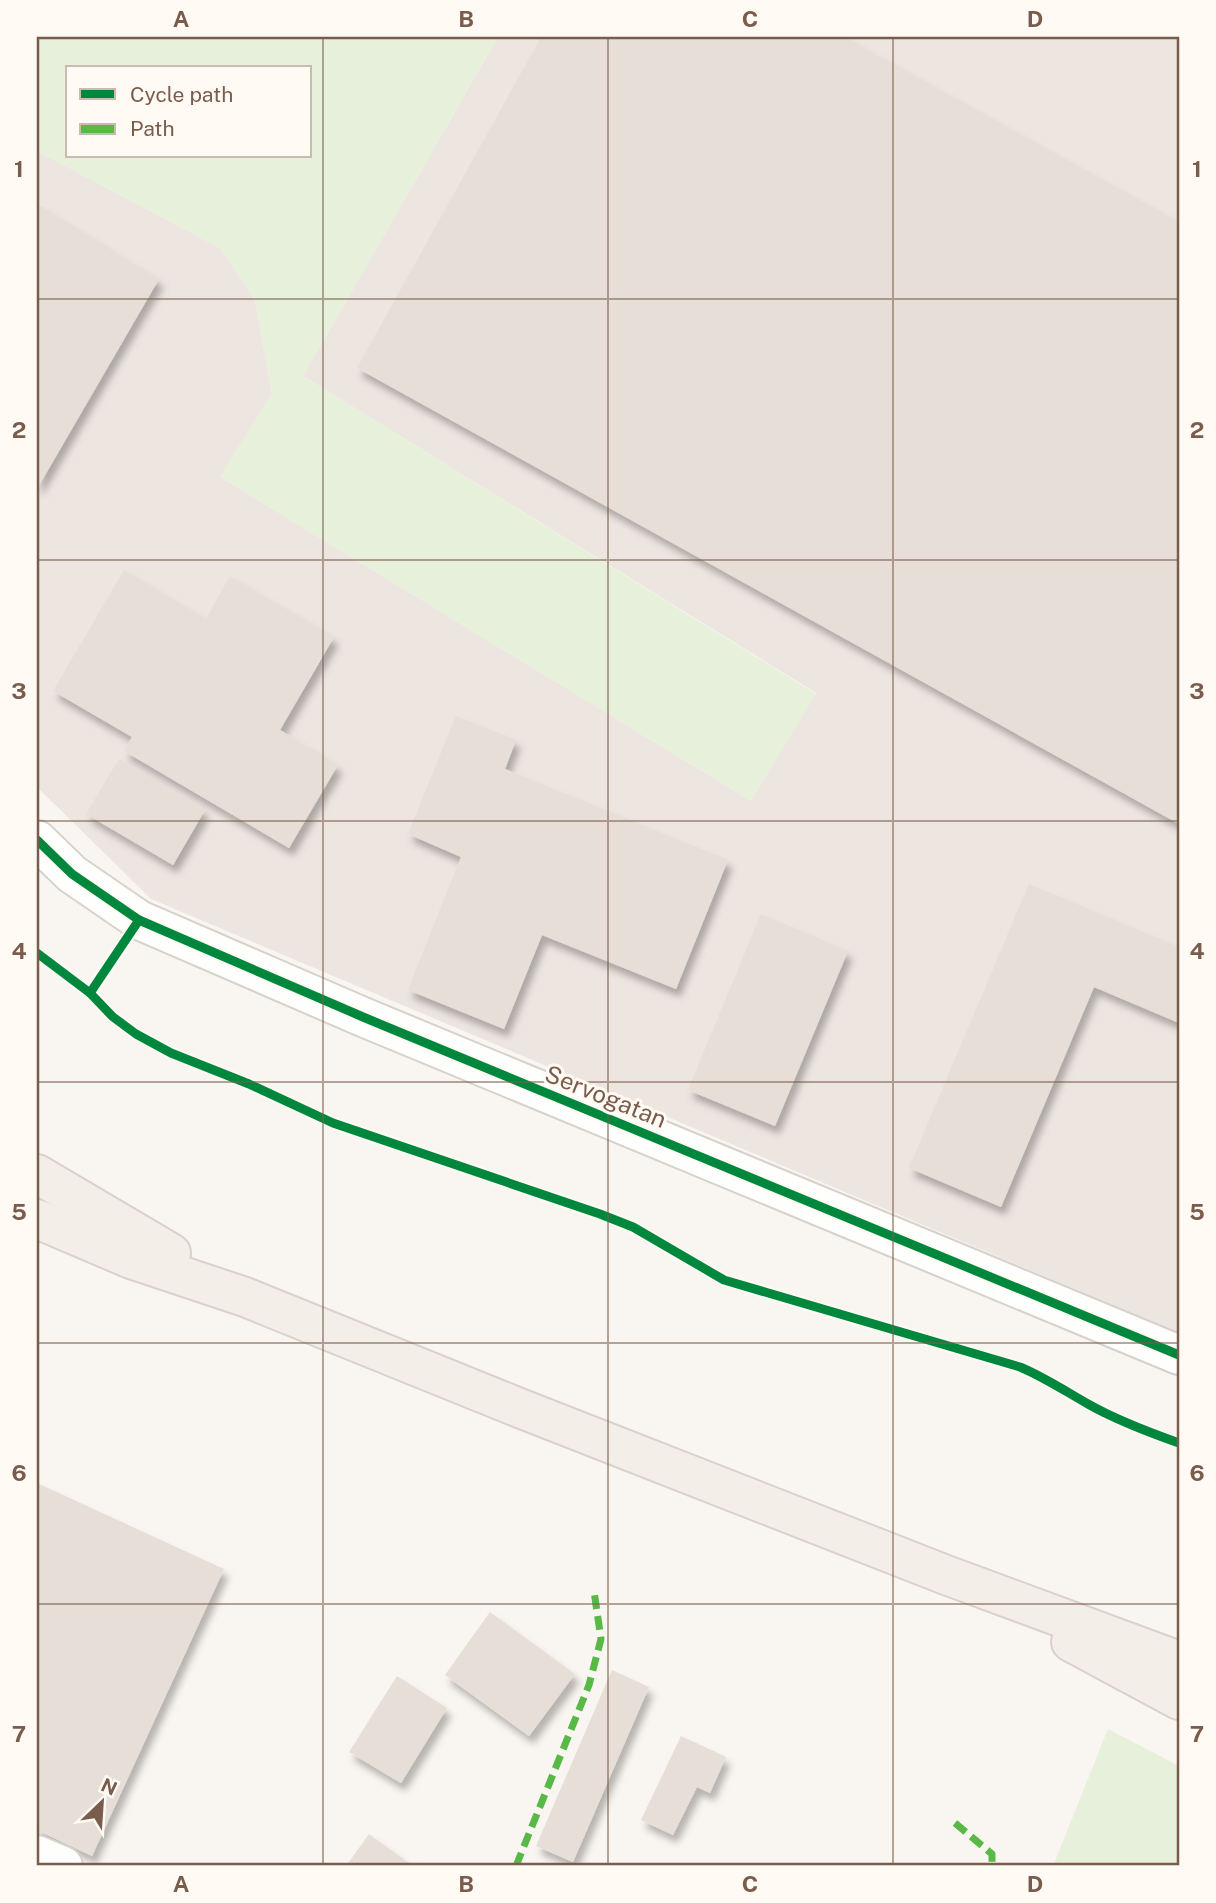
<svg xmlns="http://www.w3.org/2000/svg" width="1216" height="1903" font-family="'Public Sans',sans-serif">
	<style>
		.industrial { fill: #ede5e0 }
		.green { fill: #e7f0db; fill-rule: evenodd }
		.building { fill: #e6ded7; filter: url(#shadow) }
		.lines { fill: none; stroke-linecap: round; stroke-linejoin: round }
		.minor-casing { stroke: #d7d1cb; stroke-width: 42 }
		.major-casing { stroke: #dad1cc; stroke-width: 42 }
		.minor { stroke: #fefefd; stroke-width: 38 }
		.major { stroke: #f3eee8; stroke-width: 38 }
		.quiet { stroke: #58b947; stroke-width: 7; stroke-dasharray: 14 7; stroke-linecap: butt }
		.cycleway-casing { stroke: #fffaf3; stroke-width: 13 }
		.cycleway { stroke: #00873e; stroke-width: 9 }
		.grid { fill: none; stroke: #7a5c4d; stroke-width: 2; stroke-opacity: 0.55 }
		.labels { text-anchor: middle; dominant-baseline: central; stroke-width: 6; stroke-linejoin: round; paint-order: stroke }
		.street-label { font-size: 24px; fill: #7a5c4d; stroke: #fffaf3 }
		.neatline { fill: none; stroke: #7a5c4d; stroke-width: 2.5 }
		.grid-label { font-size: 23px; text-anchor: middle; font-weight: bold; fill: #7a5c4d }
	</style>
	<defs>
		<filter id="shadow"><feDropShadow dx="4.5" dy="8" stdDeviation="3.5" flood-color="#0004"/></filter>
	</defs>
	<rect width="100%" height="100%" fill="#f9f5f0"/>
	<polygon class="industrial" points="498,37 1179,37 1179,1333 151,899 37,787 37,151 220,248 255,300 272,394 220,477 751,801 816,693 303,376"/>
	<g class="green">
		<path d="M 37,37 L 498,37 L 303,376 L 816,694 L 751,801 L 220,477 L 272,394 L 255,300 L 220,248 L 37,151 ZM 68,68 L 310,68 L 310,156 L 68,156 Z"/>
		<polygon points="1108,1729 1179,1766 1179,1866 1053,1866"/>
	</g>
	<g class="building">
		<polygon points="541,37 845,37 1179,222 1179,824 357,368"/>
		<polygon points="37,204 159,279 37,489"/>
		<polygon points="124,570 206,619 230,576 334,637 280,730 338,765 289,848 124,751 132,737 53,691"/>
		<polygon points="456,716 516,740 505,769 728,860 676,989 542,935 504,1029 408,990 461,857 408,834"/>
		<polygon points="119,759 205,810 173,865 86,814"/>
		<polygon points="1029,884 1179,947 1179,1023 1094,987 1001,1207 909,1168"/>
		<polygon points="761,914 848,951 775,1126 688,1090"/>
		<polygon points="37,1483 224,1569 92,1856 37,1830"/>
		<polygon points="490,1612 575,1674 529,1736 445,1675"/>
		<polygon points="612,1670 649,1687 573,1862 536,1846"/>
		<polygon points="397,1676 447,1708 401,1783 349,1752"/>
		<polygon points="681,1736 726,1757 710,1793 697,1787 673,1835 641,1820"/>
		<polygon points="369,1834 413,1866 346,1866"/>
	</g>
	<g class="lines">
		<defs>
			<g id="minor">
				<polyline points="37,840 72,874 139,920 363,1017 1179,1355"/>
				<polyline points="37,1855 63,1866"/>
			</g>
			<g id="major">
				<polyline points="37,1174 171,1253"/>
				<polyline points="37,1219 131,1259 245,1297 522,1409 946,1575 1179,1661"/>
				<polyline points="1071,1642 1179,1700"/>
			</g>
		</defs>
		<use href="#minor" class="minor-casing"/>
		<use href="#major" class="major-casing"/>
		<use href="#minor" class="minor"/>
		<use href="#major" class="major"/>
		<g class="quiet">
			<polyline points="955,1823 992,1854 992,1866"/>
			<polyline points="516,1866 589,1685 601,1639 594,1591"/>
		</g>
		<defs>
			<g id="cycleway">
				<polyline points="37,840 72,874 139,920 363,1017 1179,1355"/>
				<path d="M 37,953 L 90,993 L 113,1017 L 136,1034 L 171,1053 L 249,1084 L 333,1123 L 600,1214 L 633,1227 L 724,1280 L 1020,1367 C 1044,1377 1065,1391 1088,1404 C 1116,1420 1148,1432 1179,1443"/>
				<polyline points="90,993 139,920"/>
			</g>
		</defs>
		<use href="#cycleway" class="cycleway-casing"/>
		<use href="#cycleway" class="cycleway"/>
	</g>
	<path class="grid" d="M 323,37 L 323,1866M 608,37 L 608,1866M 893,37 L 893,1866M 37,299 L 1179,299M 37,560 L 1179,560M 37,821 L 1179,821M 37,1082 L 1179,1082M 37,1343 L 1179,1343M 37,1604 L 1179,1604"/>
	<g class="labels">
		<g class="street-label">
			<text transform="translate(606 1096) rotate(22)">Servogatan</text>
		</g>
	</g>
	<rect width="1216" height="1903" fill="none" stroke="#fffaf3" stroke-width="77"/>
	<rect x="66" y="66" width="245" height="91" fill="#fffaf3" stroke="#cabbb1" stroke-width="2"/>
	<rect x="80" y="89" width="35" height="10" fill="#00873e" stroke="#cabbb1" stroke-width="2"/>
	<text x="130" y="102" font-size="21" fill="#7a5c4d">Cycle path</text>
	<rect x="80" y="124" width="35" height="10" fill="#58b947" stroke="#cabbb1" stroke-width="2"/>
	<text x="130" y="136" font-size="21" fill="#7a5c4d">Path</text>
	<g transform="translate(102 1802) rotate(25)" stroke="#fffaf3" stroke-width="5" paint-order="stroke">
	<path d="M0-5L12 26L0 18L-12 26Z" fill="#7a5c4d"/>
	<text y="-10" font-size="19" font-weight="bold" text-anchor="middle" fill="#7a5c4d">N</text>
	</g>
	<rect x="38" y="38" width="1140" height="1826" class="neatline"/>
	<g class="grid-label">
		<text x="181" y="27">A</text>
		<text x="466" y="27">B</text>
		<text x="750" y="27">C</text>
		<text x="1035" y="27">D</text>
		<text x="19" y="177">1</text>
		<text x="1197" y="177">1</text>
		<text x="19" y="438">2</text>
		<text x="1197" y="438">2</text>
		<text x="19" y="699">3</text>
		<text x="1197" y="699">3</text>
		<text x="19" y="959">4</text>
		<text x="1197" y="959">4</text>
		<text x="19" y="1220">5</text>
		<text x="1197" y="1220">5</text>
		<text x="19" y="1481">6</text>
		<text x="1197" y="1481">6</text>
		<text x="19" y="1742">7</text>
		<text x="1197" y="1742">7</text>
		<text x="181" y="1892">A</text>
		<text x="466" y="1892">B</text>
		<text x="750" y="1892">C</text>
		<text x="1035" y="1892">D</text>
	</g>
</svg>
